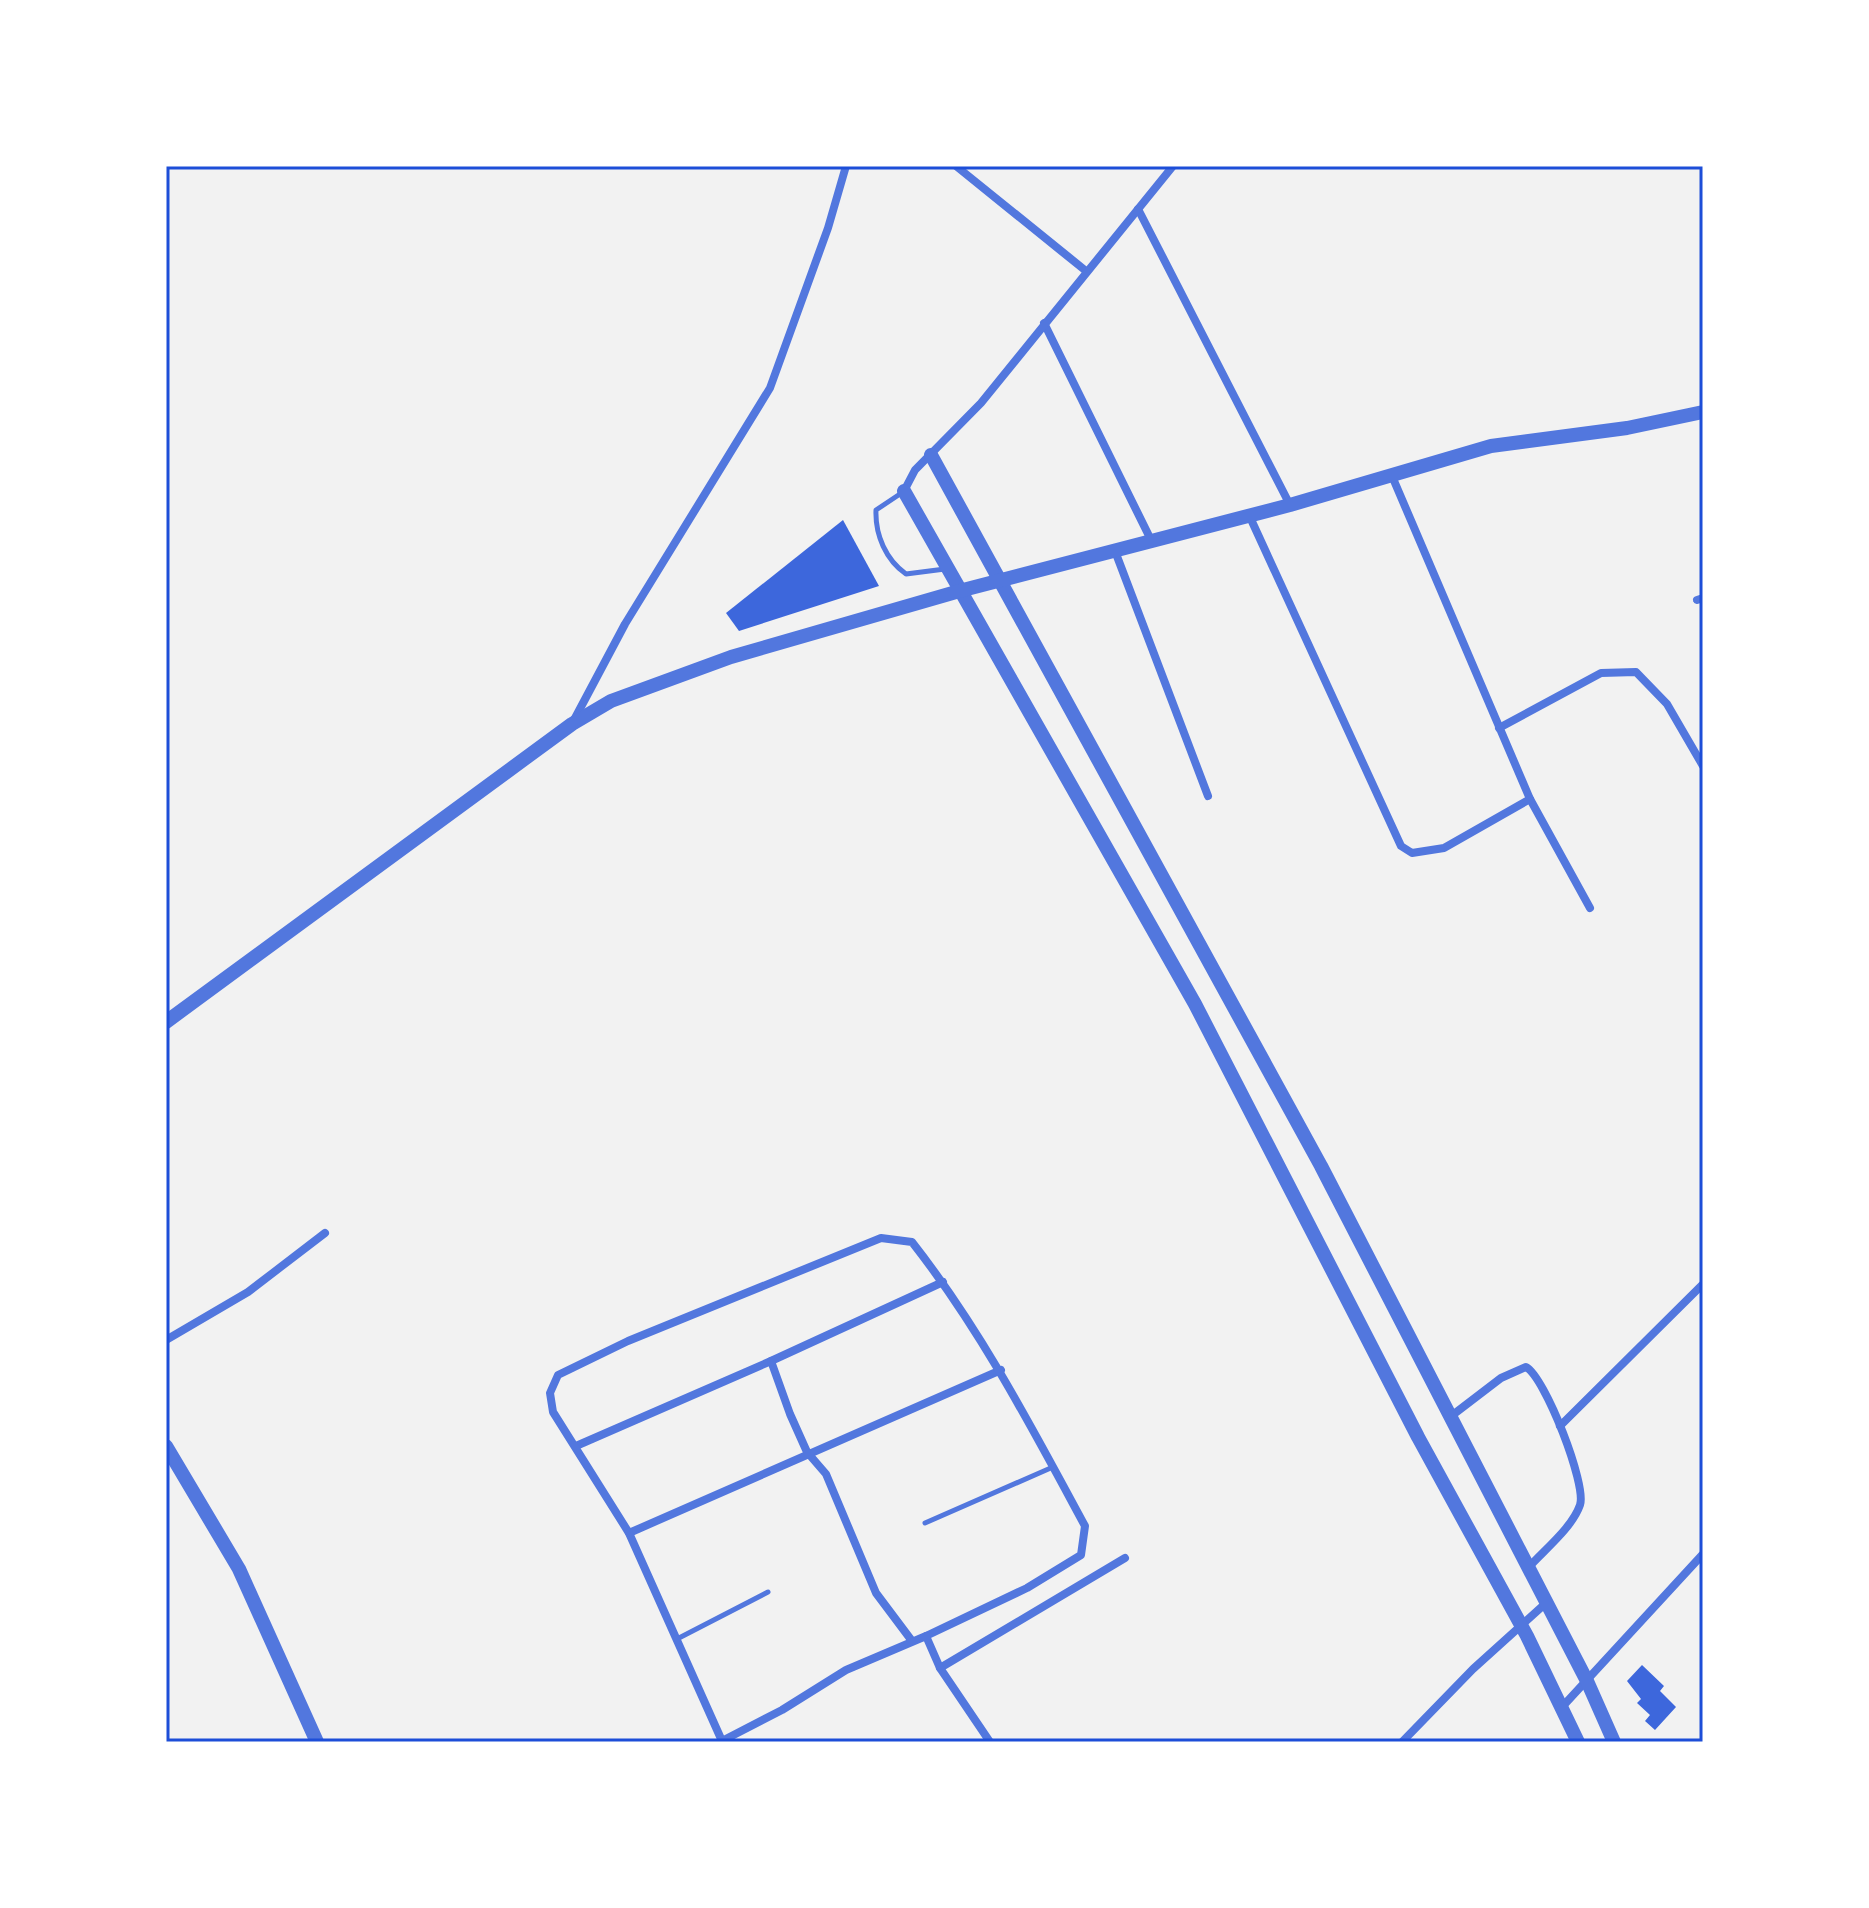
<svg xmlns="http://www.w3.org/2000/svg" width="1869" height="1908" font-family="'Exo 2',sans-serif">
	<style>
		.building { fill: #3d67dc }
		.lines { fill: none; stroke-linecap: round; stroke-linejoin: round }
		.service { stroke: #5277de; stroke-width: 5 }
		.minor { stroke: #5277de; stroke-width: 8 }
		.tertiary { stroke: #5277de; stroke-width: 14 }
		.neatline { fill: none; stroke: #1d4ed8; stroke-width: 3 }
	</style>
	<rect width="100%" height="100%" fill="#f2f2f2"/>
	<g class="building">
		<polygon points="843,520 879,586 739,631 726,613"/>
		<polygon points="1642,1665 1664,1686 1660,1691 1676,1707 1655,1730 1645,1721 1650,1715 1637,1703 1641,1699 1627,1681"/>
	</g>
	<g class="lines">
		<g class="service">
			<path d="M 903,492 L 876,510 C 875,535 886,560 906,574 L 945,569"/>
			<polyline points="925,1523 1053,1467"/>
			<polyline points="677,1639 768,1592"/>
		</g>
		<g class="minor">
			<polyline points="956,166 1086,271"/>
			<polyline points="1138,209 1290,505"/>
			<polyline points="1044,323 1152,542"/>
			<polyline points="1392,476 1530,799 1590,908"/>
			<polyline points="904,491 915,470 981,403 1173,166"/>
			<polyline points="1249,515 1401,846 1412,853 1444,848 1530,799"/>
			<polyline points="1115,551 1208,796"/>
			<polyline points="1697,600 1703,598"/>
			<polyline points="574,720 625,624 770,388 828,228 846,166"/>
			<polyline points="1499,728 1601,673 1636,672 1667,704 1703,766"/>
			<polyline points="166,1340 248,1292 325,1233"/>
			<path d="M 1450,1417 L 1501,1378 L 1526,1367 C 1545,1377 1587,1485 1580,1505 C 1572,1528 1544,1550 1528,1568"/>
			<polyline points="1560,1426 1703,1284"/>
			<polyline points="576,1446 771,1361"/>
			<polyline points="629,1533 1001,1370"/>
			<polyline points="912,1641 876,1593 826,1474 807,1452 790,1414 771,1361 943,1282"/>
			<polyline points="940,1668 1125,1558"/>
			<polyline points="1563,1706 1703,1554"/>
			<path d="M 722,1741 L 629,1533 L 553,1412 L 550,1393 L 558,1375 L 628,1341 L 881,1238 L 912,1242 C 981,1330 1032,1428 1085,1526 L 1081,1555 L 1027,1588 L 926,1636"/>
			<polyline points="720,1742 782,1710 846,1670 926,1636 940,1668 990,1742"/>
			<polyline points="1402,1742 1473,1669 1546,1603"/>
		</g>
		<g class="tertiary">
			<polyline points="931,455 1321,1166 1587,1681 1614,1742"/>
			<polyline points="904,491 1195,1004 1418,1437 1527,1636 1578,1742"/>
			<polyline points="166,1022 572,724 611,701 731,657 963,590 1290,505 1491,446 1627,428 1703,412"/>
			<polyline points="166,1446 239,1569 317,1742"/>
		</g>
	</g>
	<rect width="1869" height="1908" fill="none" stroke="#ffffff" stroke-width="336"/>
	<rect x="168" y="168" width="1533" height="1572" class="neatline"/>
</svg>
